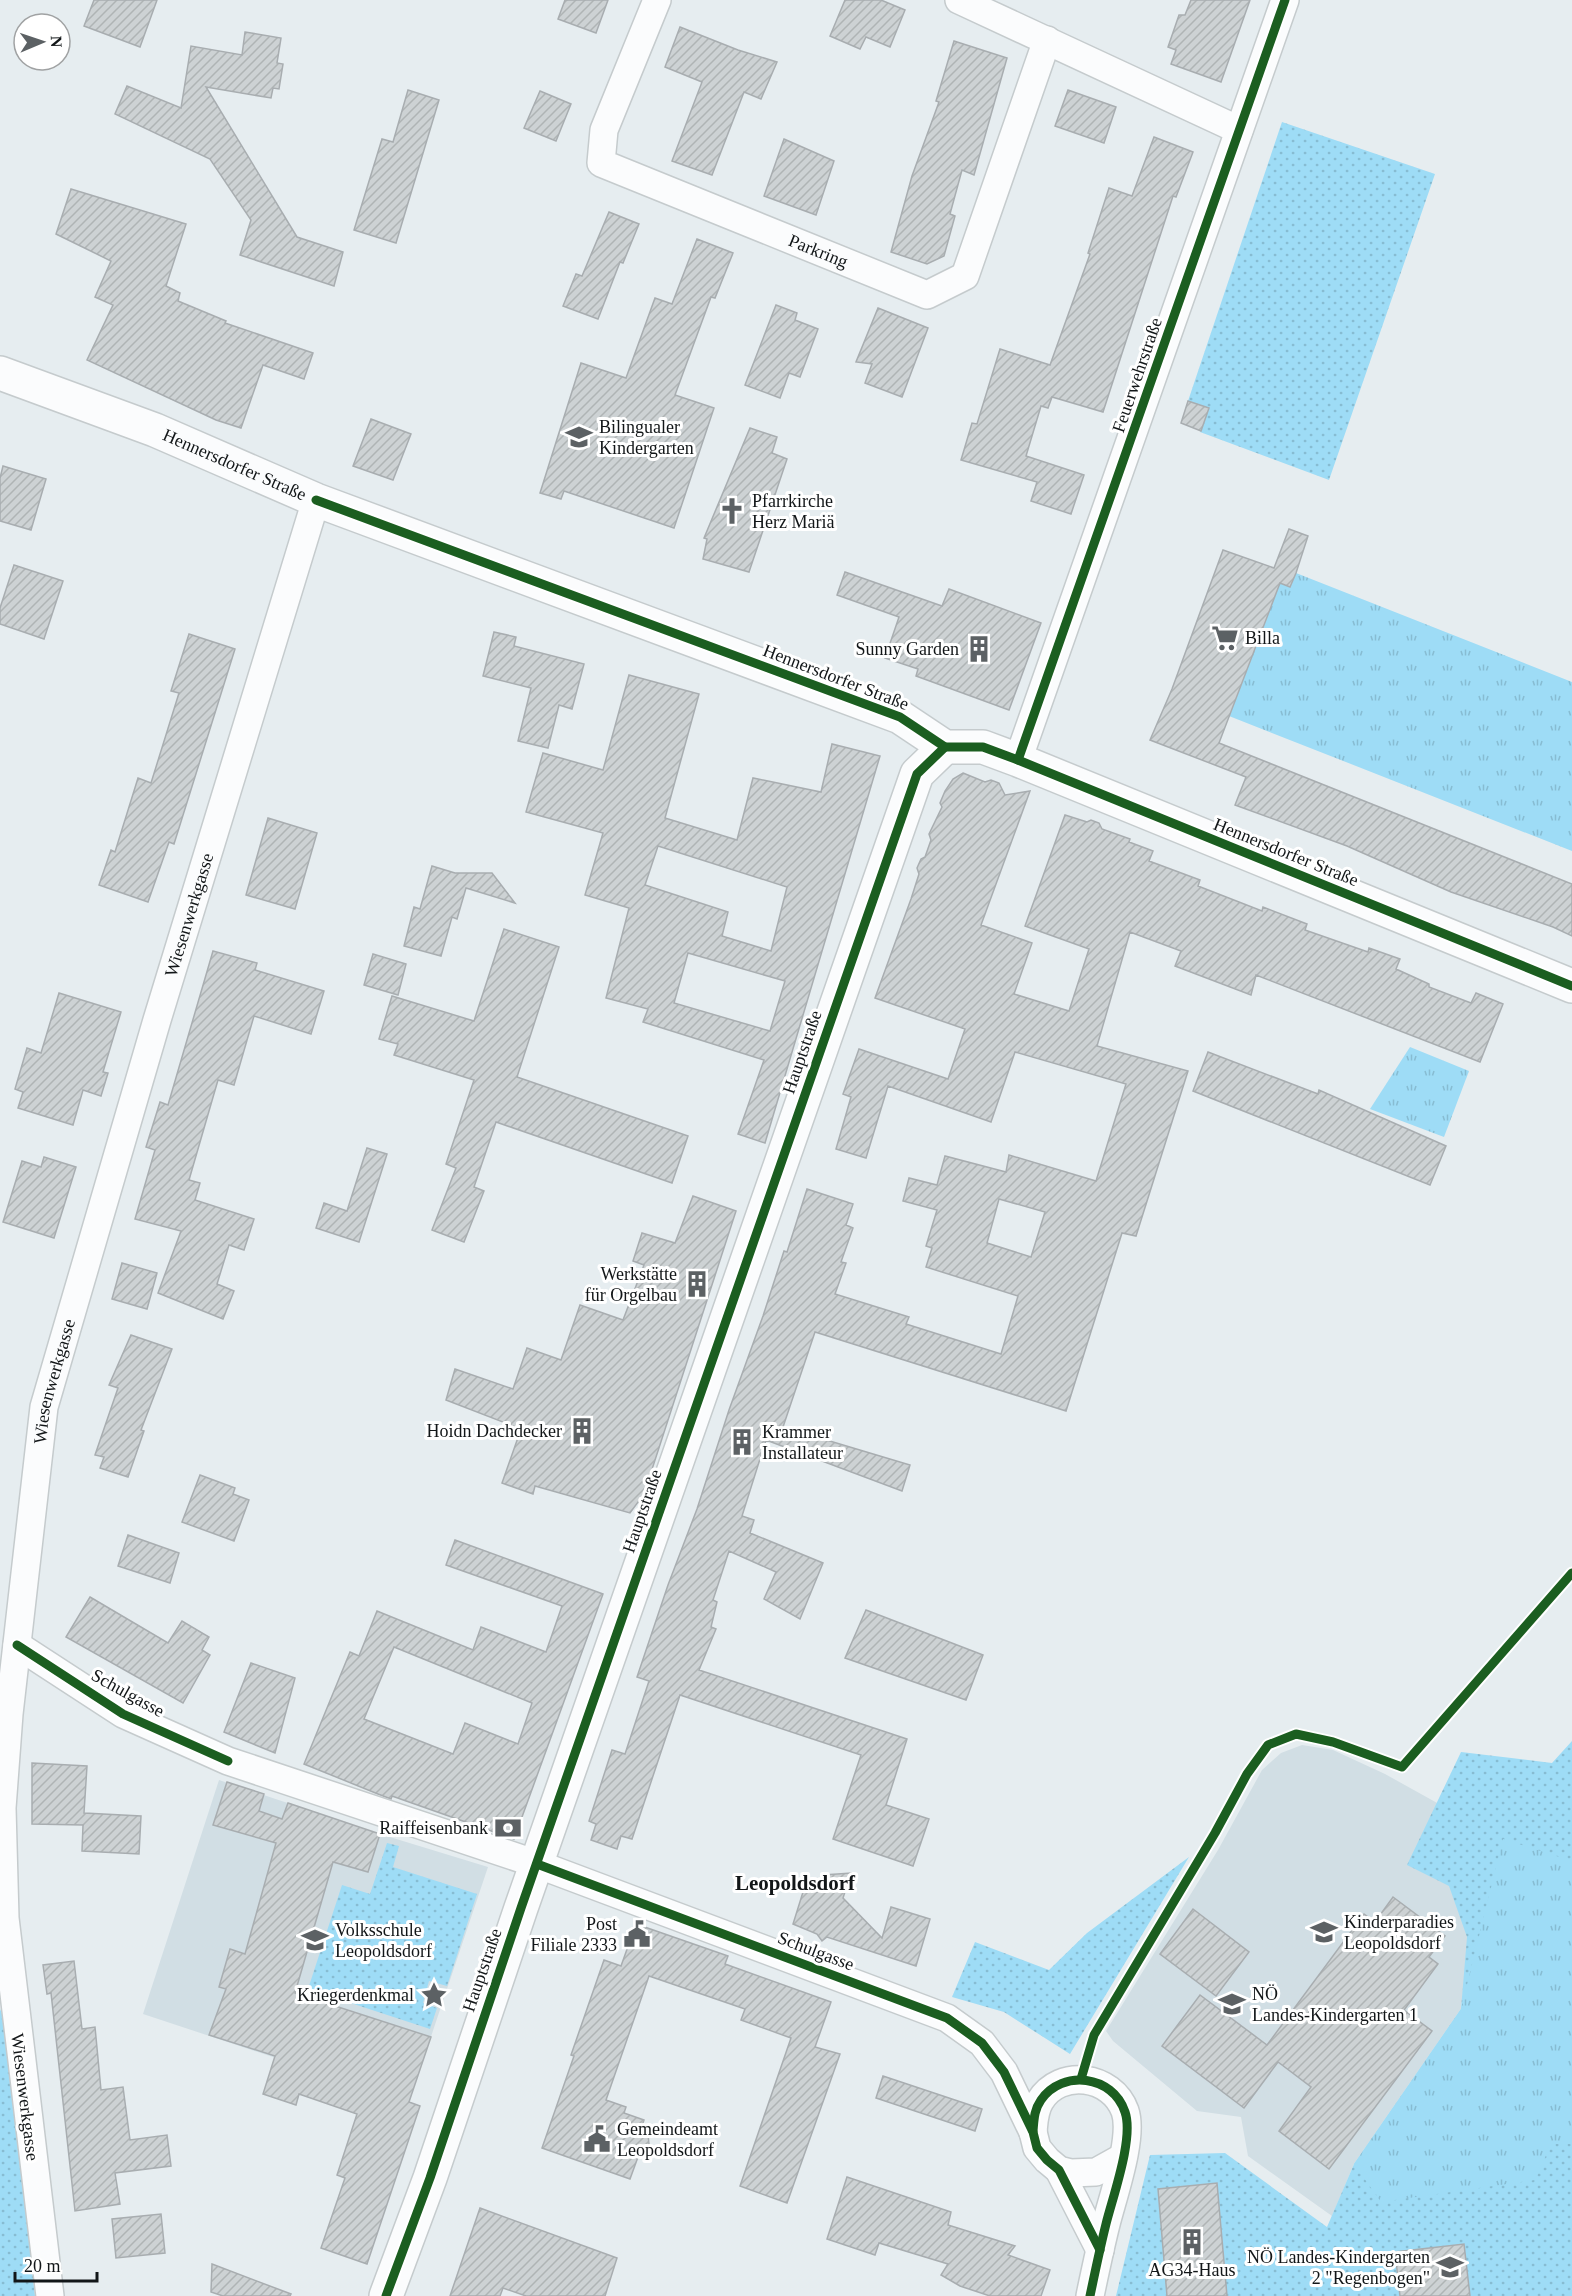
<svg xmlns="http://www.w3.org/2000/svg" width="1572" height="2296" font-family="Georgia,serif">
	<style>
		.built { fill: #d1dee4 }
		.grass { fill: url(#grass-dots) }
		.park { fill: url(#park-tufts) }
		.building { fill: url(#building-hatch); stroke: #a8adb0; stroke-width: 1.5; fill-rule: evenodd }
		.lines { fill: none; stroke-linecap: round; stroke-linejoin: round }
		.street-casing { stroke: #c5cbcd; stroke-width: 30 }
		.secondary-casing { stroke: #c5cbcd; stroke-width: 36 }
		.street { stroke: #fbfcfd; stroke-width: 27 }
		.secondary { stroke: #fbfcfd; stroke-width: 33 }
		.cycleway-casing { stroke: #fff; stroke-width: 13 }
		.cycleway { stroke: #1b5e20; stroke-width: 9 }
		.labels { text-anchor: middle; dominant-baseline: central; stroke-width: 6; stroke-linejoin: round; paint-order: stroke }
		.street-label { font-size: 18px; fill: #121618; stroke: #fff }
		.poi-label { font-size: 18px; fill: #121618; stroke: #fff; text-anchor: start }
		.quarter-label { font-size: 21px; font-weight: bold; fill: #121618; stroke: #fff }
	</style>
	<defs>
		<pattern id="grass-dots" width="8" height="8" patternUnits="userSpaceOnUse" patternTransform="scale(1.5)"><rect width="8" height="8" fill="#9edcf6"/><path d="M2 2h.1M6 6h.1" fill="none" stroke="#87bcd2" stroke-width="1.8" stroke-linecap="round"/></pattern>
		<pattern id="park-tufts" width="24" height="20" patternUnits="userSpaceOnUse" patternTransform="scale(1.5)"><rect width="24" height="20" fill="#9edcf6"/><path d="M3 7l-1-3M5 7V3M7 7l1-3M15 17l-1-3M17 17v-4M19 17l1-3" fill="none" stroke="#87bcd2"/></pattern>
		<pattern id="building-hatch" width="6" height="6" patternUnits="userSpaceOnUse" patternTransform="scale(1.5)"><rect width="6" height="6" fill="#cdd2d4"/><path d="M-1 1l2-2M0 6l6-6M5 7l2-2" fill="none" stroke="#afb4b5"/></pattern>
	</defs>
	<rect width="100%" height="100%" fill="#e6edf0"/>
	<g class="built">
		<polygon points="1302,1745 1333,1750 1385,1774 1484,1829 1461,2009 1354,2164 1332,2216 1248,2156 1241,2117 1197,2111 1113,2041 1106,2031 1218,1850 1262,1770 1281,1753"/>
		<polygon points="219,1780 380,1834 488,1867 409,2102 143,2014"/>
	</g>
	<g class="grass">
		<polygon points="1282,122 1435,174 1329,480 1200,432 1209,408 1188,401"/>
		<polygon points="1572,1741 1572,2296 1116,2296 1150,2155 1225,2153 1327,2227 1354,2164 1461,2009 1467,1937 1449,1886 1407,1865 1461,1752 1552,1763"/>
		<polygon points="387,1843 399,1846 393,1867 477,1894 447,1986 429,1981 423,2003 437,2008 430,2029 308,1989 342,1885 370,1894"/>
		<polygon points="1189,1857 1070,2054 1004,2012 952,1997 975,1942 1049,1970 1087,1933"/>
		<polygon points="0,2009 6,2023 35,2296 0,2296"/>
	</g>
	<g class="park">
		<polygon points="1296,573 1572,682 1572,851 1229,716 1280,583 1290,587"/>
		<polygon points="1410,1047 1469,1071 1444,1137 1370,1109"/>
		<polygon points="1503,1839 1572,1861 1572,2144 1551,2144 1535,2180 1381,2202 1354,2164 1461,2009"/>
	</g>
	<g class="building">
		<polygon points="94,0 157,0 140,47 84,26"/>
		<polygon points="565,0 608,0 596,33 558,19"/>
		<polygon points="845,0 881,0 905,10 890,47 866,37 860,49 830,36"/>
		<polygon points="1191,0 1250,0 1221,82 1171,64 1176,50 1168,47 1179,15 1185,15"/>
		<polygon points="680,27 738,50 777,62 761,99 744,92 712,175 672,161 702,82 665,67"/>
		<polygon points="245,32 281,38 277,63 283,64 279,89 273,88 271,98 206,87 297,237 343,252 334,286 240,255 251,220 210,159 115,114 127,86 181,108 191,46 242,55"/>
		<polygon points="954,41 1007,58 974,175 962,170 950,214 955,216 944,256 927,264 891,252 912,176 939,102 936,101"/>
		<polygon points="408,90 439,100 396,243 354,230 382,139 393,142"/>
		<polygon points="1068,90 1116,107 1104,143 1055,126"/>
		<polygon points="540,91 571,104 556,141 524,128"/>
		<polygon points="1154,137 1193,152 1176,197 1173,196 1103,412 1052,397 1048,408 1041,406 1026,456 1084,475 1071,514 1031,501 1037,482 961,460 972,423 977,424 1000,349 1050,365 1090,254 1088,253 1109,188 1132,196"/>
		<polygon points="784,139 834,161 816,215 764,196"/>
		<polygon points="71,189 186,224 166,286 180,293 178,301 226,321 225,323 313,353 304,379 263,365 241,428 216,420 87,360 113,305 95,297 111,261 56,234"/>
		<polygon points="609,212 639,224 623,263 620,262 598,319 563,306 576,274 582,276"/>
		<polygon points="697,239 733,253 715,298 711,297 675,395 714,408 674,528 564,491 561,499 540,493 581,363 626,378 655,298 672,304"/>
		<polygon points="776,305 797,313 795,320 818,329 800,377 789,373 780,398 745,385"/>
		<polygon points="878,308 928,328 902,397 865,383 872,364 856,362"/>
		<polygon points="1188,401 1209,408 1201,431 1181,423"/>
		<polygon points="371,419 411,434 393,480 353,466"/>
		<polygon points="750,428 777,437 772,453 787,459 749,572 703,559 707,539 704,538"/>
		<polygon points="3,466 46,479 31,530 0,521 0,478"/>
		<polygon points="1289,529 1308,536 1296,573 1290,587 1280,583 1219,743 1572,884 1572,936 1553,927 1451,892 1347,846 1235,805 1246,777 1150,740 1172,689 1223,550 1274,568"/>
		<polygon points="14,565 63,581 44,639 0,624 0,608"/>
		<polygon points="845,572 942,606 949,589 1041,623 1009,710 916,676 918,669 885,658 899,617 837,595"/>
		<polygon points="494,632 516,637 514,646 584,664 572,709 559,705 548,748 518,741 531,688 483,676"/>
		<polygon points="189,634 235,649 174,844 169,842 148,902 99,885 111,850 115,852 138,778 151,783 179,693 171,691"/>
		<path d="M 629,675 L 699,694 L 665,818 L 737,840 L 753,778 L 821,792 L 832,744 L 880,756 L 765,1143 L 738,1134 L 764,1060 L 643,1022 L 648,1009 L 606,998 L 629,908 L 585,895 L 603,833 L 526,812 L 543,753 L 603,770 ZM 658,846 L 787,887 L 771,951 L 722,936 L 728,912 L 645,885 ZM 688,953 L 785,981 L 770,1031 L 674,1003 Z"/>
		<path d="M 963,773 L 985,782 L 991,780 L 999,783 L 1005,795 L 1030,791 L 981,925 L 1032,943 L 1014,994 L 1069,1011 L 1089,949 L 1025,926 L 1065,815 L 1087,822 L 1091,820 L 1099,823 L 1102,829 L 1130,839 L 1129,842 L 1153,851 L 1149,861 L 1200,880 L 1198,886 L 1262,911 L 1263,907 L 1307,924 L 1305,930 L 1368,952 L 1369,948 L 1400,959 L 1396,969 L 1429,984 L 1429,987 L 1471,1003 L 1476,993 L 1503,1004 L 1480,1062 L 1256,975 L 1251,995 L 1175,966 L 1181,951 L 1130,932 L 1097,1046 L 1188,1071 L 1136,1236 L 1122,1233 L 1066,1411 L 815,1332 L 783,1427 L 910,1465 L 902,1491 L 766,1440 L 742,1516 L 754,1520 L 750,1533 L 823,1563 L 800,1619 L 764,1599 L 776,1572 L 729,1551 L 713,1600 L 717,1602 L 711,1627 L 716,1629 L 699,1670 L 907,1739 L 886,1805 L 929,1819 L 913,1866 L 833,1839 L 861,1755 L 680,1695 L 632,1839 L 621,1836 L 617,1849 L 591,1840 L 596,1824 L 589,1821 L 612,1750 L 625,1754 L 649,1681 L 637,1677 L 668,1585 L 697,1509 L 729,1410 L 763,1316 L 784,1251 L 787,1252 L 807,1189 L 853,1204 L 846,1225 L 853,1228 L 841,1262 L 846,1263 L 835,1294 L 909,1317 L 906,1324 L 1001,1354 L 1018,1296 L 926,1267 L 932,1248 L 926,1246 L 937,1210 L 903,1201 L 909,1178 L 937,1185 L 945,1156 L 1006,1172 L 1009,1155 L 1096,1181 L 1126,1084 L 1015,1052 L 991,1122 L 888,1086 L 866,1158 L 836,1149 L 851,1097 L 843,1094 L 859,1049 L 948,1079 L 965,1029 L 875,998 L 911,899 L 919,874 L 917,868 L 921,859 L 925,857 L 931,840 L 929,834 L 942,807 L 940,803 L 945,791 L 953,779 ZM 999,1199 L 1045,1212 L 1031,1257 L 987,1243 Z"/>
		<polygon points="268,818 317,833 295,909 246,895"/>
		<polygon points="432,866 455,873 492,873 515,903 466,888 457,919 452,917 441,956 404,946 414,907 420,909"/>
		<polygon points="504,929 559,947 517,1077 688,1136 672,1183 496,1122 474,1187 484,1191 464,1242 432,1230 456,1168 446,1164 474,1080 394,1055 398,1044 379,1039 392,996 474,1021"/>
		<polygon points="213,951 257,963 255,970 324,991 311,1034 254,1016 234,1085 218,1080 189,1180 200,1183 195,1200 254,1219 244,1250 229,1245 217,1284 234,1291 223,1319 158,1293 181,1231 135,1219 155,1150 146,1147 160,1102 168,1105"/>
		<polygon points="373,954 406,964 398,995 364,985"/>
		<polygon points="59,993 121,1012 103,1072 108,1073 101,1096 83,1090 73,1125 18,1108 23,1092 15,1089 27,1048 41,1053"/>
		<polygon points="1208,1052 1318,1094 1319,1090 1446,1146 1430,1185 1193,1091"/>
		<polygon points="367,1148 387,1154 359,1242 316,1228 324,1203 347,1211"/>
		<polygon points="44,1157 76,1167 54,1238 3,1222 22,1161 41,1167"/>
		<polygon points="693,1196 736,1211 644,1494 630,1513 535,1486 533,1494 502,1483 521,1429 446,1400 455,1369 513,1389 527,1348 561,1360 580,1305 623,1320 644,1265 633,1261 642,1233 675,1243"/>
		<polygon points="122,1263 157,1273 147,1309 112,1299"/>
		<polygon points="131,1335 172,1349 141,1430 144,1431 128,1477 100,1468 104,1457 95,1455 118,1388 109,1385"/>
		<polygon points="200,1475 235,1488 233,1494 249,1500 234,1541 182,1522"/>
		<polygon points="128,1535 179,1553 170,1583 118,1566"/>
		<path d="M 455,1540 L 603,1594 L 514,1839 L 392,1796 L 391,1799 L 378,1794 L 304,1764 L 350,1652 L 359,1656 L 377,1611 L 473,1650 L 481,1627 L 546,1652 L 562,1606 L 446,1565 ZM 394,1647 L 532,1703 L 518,1744 L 465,1723 L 453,1754 L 364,1719 Z"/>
		<polygon points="90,1597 168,1643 182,1621 209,1637 202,1650 210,1655 183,1703 66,1637"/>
		<polygon points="866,1610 983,1655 966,1700 845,1658"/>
		<polygon points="251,1663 295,1678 275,1753 224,1732"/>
		<polygon points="32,1763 87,1766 84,1813 141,1816 139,1854 82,1851 83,1825 32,1824"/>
		<polygon points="227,1782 264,1794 259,1811 282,1819 288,1803 380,1834 368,1872 333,1862 295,1993 431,2037 409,2102 420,2106 367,2264 321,2248 345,2178 337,2175 357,2114 299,2094 296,2105 263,2094 275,2056 209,2035 226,1989 219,1987 230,1949 245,1954 276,1843 213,1825"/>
		<polygon points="851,1873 843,1898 882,1938 891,1907 930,1919 916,1966 827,1937 822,1941 817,1934 793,1924 803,1892 818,1892 823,1875"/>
		<polygon points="1393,1897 1445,1936 1429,1957 1438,1964 1404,2010 1432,2031 1329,2169 1279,2131 1311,2087 1278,2062 1244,2108 1162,2046 1200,1995 1267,2045 1364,1914 1375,1922"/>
		<polygon points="1193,1909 1249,1952 1216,1996 1160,1954"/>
		<polygon points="636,1924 728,1956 725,1964 831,2002 815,2047 840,2054 787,2203 740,2186 791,2038 741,2020 745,2009 649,1976 606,2100 626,2107 624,2113 644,2120 640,2132 648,2134 649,2144 644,2154 638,2157 630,2179 542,2148 574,2056 571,2055 604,1960 621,1966"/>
		<polygon points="74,1961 82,2029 95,2027 101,2090 123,2087 130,2140 167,2135 171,2166 115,2173 120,2204 75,2211 51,1993 47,1994 43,1965"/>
		<polygon points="883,2076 982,2109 975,2131 876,2098"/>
		<polygon points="847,2177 951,2212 948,2225 1015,2246 1008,2255 1050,2270 1041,2296 990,2296 960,2286 941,2275 948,2264 879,2243 875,2255 827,2239"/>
		<polygon points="1217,2183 1227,2296 1167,2296 1158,2189"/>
		<polygon points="480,2208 617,2258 605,2296 526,2296 503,2288 500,2296 450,2296"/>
		<polygon points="161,2214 165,2253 116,2258 112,2219"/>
		<polygon points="1464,2244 1470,2296 1400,2296 1395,2252"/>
		<polygon points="212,2264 291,2294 290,2296 223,2296 211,2292"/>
	</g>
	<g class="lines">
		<defs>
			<g id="street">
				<path id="s1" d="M 657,0 L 604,130 L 601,163 L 927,295 L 965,276 L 1047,40"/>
				<polyline points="959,0 1239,130"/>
				<polyline points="1018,760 1285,0"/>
				<polyline points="17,1645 123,1714 228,1761 537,1864 947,2018 982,2043 1004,2072 1033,2132 1037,2148 1047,2160 1059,2170 1071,2173 1096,2172 1123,2157"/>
				<path d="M 1033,2132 C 1034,2122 1034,2111 1040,2101 C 1060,2068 1112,2075 1125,2111 C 1134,2137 1113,2196 1106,2224 C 1100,2248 1095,2272 1090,2296"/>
				<polyline points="1059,2170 1100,2250"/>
				<path id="s2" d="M 50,2296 L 5,1918 L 2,1808 L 9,1714 L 44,1407 L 157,1020 L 316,500"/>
			</g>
			<g id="secondary">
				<path id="s3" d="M 0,373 L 155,430 L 316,500 L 900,717 L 945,747 L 983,747 L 1018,760 L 1572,986"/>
				<polyline points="386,2296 430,2178 521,1908 917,774 945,747"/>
			</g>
		</defs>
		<use href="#street" class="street-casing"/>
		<use href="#secondary" class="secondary-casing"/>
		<use href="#street" class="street"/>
		<use href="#secondary" class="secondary"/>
		<defs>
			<g id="cycleway">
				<polyline points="316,500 900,717 945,747 983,747 1018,760 1572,986"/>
				<polyline points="1018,760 1285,0"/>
				<polyline points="17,1645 123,1714 228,1761"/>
				<polyline points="537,1864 947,2018 982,2043 1004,2072 1033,2132 1037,2148 1047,2160 1059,2170 1100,2250"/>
				<polyline points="1081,2079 1094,2035 1215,1833 1247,1774 1268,1745 1296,1734 1333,1742 1402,1767 1572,1573"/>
				<path d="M 1033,2131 C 1034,2120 1034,2110 1041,2100 C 1062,2069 1113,2075 1125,2112 C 1134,2138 1113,2196 1106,2224 C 1100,2248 1095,2272 1090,2296"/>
				<polyline points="386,2296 430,2178 521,1908 917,774 945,747"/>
			</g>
		</defs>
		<use href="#cycleway" class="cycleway-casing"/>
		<use href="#cycleway" class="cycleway"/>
	</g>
	<defs>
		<symbol id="school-bare" viewBox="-9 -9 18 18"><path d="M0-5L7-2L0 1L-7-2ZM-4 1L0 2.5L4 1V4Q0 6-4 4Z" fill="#5c6164" stroke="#fff" stroke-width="2.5" paint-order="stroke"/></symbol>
		<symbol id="church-bare" viewBox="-9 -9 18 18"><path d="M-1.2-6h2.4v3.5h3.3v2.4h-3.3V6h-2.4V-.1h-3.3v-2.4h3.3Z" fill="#5c6164" stroke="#fff" stroke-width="2.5" paint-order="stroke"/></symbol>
		<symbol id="supermarket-bare" viewBox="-9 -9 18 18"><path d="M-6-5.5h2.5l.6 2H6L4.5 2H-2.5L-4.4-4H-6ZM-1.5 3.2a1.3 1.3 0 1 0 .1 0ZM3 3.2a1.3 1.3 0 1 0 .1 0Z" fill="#5c6164" stroke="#fff" stroke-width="2.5" paint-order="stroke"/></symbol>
		<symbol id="building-bare" viewBox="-9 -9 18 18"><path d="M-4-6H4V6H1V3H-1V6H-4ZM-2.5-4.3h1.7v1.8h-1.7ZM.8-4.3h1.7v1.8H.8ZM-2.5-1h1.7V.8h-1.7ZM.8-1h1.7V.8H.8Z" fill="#5c6164" stroke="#fff" stroke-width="2.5" paint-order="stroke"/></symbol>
		<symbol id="bank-bare" viewBox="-9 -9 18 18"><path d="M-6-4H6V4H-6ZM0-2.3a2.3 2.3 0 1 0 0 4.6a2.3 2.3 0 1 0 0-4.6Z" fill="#5c6164" stroke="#fff" stroke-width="2.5" paint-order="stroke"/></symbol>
		<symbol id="civic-bare" viewBox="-9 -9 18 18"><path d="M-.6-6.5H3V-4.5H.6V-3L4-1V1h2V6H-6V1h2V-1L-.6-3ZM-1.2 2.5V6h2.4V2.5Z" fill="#5c6164" stroke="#fff" stroke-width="2.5" paint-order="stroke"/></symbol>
		<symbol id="sight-bare" viewBox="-9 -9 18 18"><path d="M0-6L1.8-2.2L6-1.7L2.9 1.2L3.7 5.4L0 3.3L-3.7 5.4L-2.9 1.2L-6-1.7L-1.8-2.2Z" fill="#5c6164" stroke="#fff" stroke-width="2.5" paint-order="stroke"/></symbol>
	</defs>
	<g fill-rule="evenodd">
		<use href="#school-bare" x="560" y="418" width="38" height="38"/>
		<use href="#church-bare" x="713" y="492" width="38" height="38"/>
		<use href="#supermarket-bare" x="1206" y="619" width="38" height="38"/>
		<use href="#building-bare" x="960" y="630" width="38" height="38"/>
		<use href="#building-bare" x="678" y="1265" width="38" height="38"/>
		<use href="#building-bare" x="563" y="1412" width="38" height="38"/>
		<use href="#building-bare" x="723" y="1423" width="38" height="38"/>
		<use href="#bank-bare" x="489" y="1809" width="38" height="38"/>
		<use href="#school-bare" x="1305" y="1913" width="38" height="38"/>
		<use href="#civic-bare" x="618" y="1915" width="38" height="38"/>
		<use href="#school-bare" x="296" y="1921" width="38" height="38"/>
		<use href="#sight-bare" x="415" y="1976" width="38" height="38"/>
		<use href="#school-bare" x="1213" y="1985" width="38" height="38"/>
		<use href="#civic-bare" x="578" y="2120" width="38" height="38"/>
		<use href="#building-bare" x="1173" y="2223" width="38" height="38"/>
		<use href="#school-bare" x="1431" y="2248" width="38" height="38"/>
	</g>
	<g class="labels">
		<g class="street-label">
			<text stroke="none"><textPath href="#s1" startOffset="408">Parkring</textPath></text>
			<text transform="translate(1137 375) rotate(-71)">Feuerwehrstraße</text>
			<text stroke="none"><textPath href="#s3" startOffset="252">Hennersdorfer Straße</textPath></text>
			<text transform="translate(836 677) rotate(21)">Hennersdorfer Straße</text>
			<text transform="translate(1286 852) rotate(22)">Hennersdorfer Straße</text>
			<text stroke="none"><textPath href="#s2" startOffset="1407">Wiesenwerkgasse</textPath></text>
			<text transform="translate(802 1052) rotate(-71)">Hauptstraße</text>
			<text stroke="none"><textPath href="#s2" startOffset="921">Wiesenwerkgasse</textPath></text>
			<text transform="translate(642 1511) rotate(-71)">Hauptstraße</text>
			<text transform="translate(128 1693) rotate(29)">Schulgasse</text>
			<text transform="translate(816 1951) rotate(21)">Schulgasse</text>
			<text transform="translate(482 1970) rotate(-71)">Hauptstraße</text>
			<text transform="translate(25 2097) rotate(83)">Wiesenwerkgasse</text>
		</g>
		<g class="poi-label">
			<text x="599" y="427">Bilingualer<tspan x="599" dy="21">Kindergarten</tspan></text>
			<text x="752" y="501">Pfarrkirche<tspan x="752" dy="21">Herz Mariä</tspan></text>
			<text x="1245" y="638">Billa</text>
			<text x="959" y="649" text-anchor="end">Sunny Garden</text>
			<text x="677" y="1274" text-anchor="end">Werkstätte<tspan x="677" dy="21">für Orgelbau</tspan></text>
			<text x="562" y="1431" text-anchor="end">Hoidn Dachdecker</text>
			<text x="762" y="1432">Krammer<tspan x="762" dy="21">Installateur</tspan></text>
			<text x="488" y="1828" text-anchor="end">Raiffeisenbank</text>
			<text x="1344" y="1922">Kinderparadies<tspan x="1344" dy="21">Leopoldsdorf</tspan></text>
			<text x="617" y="1924" text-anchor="end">Post<tspan x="617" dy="21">Filiale 2333</tspan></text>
			<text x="335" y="1930">Volksschule<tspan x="335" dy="21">Leopoldsdorf</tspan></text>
			<text x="1252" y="1994">NÖ<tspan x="1252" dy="21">Landes-Kindergarten 1</tspan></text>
			<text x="414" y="1995" text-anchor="end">Kriegerdenkmal</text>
			<text x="617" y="2129">Gemeindeamt<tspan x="617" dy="21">Leopoldsdorf</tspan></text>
			<text x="1430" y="2257" text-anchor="end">NÖ Landes-Kindergarten<tspan x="1430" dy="21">2 "Regenbogen"</tspan></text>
			<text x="1192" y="2270" text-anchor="middle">AG34-Haus</text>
		</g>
		<g class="quarter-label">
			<text x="795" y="1883">Leopoldsdorf</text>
		</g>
	</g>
	<g transform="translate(42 42) rotate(88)"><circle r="28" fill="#ffffff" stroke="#a0a2a3" stroke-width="1.5"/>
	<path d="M0-4.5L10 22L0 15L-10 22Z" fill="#5c6164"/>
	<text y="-9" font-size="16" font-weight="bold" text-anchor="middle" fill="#121618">N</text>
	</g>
	<path d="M15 2272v9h82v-9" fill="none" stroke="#121618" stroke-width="3"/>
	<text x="24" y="2272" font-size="18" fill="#121618" stroke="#ffffff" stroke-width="4.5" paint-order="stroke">20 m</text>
</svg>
